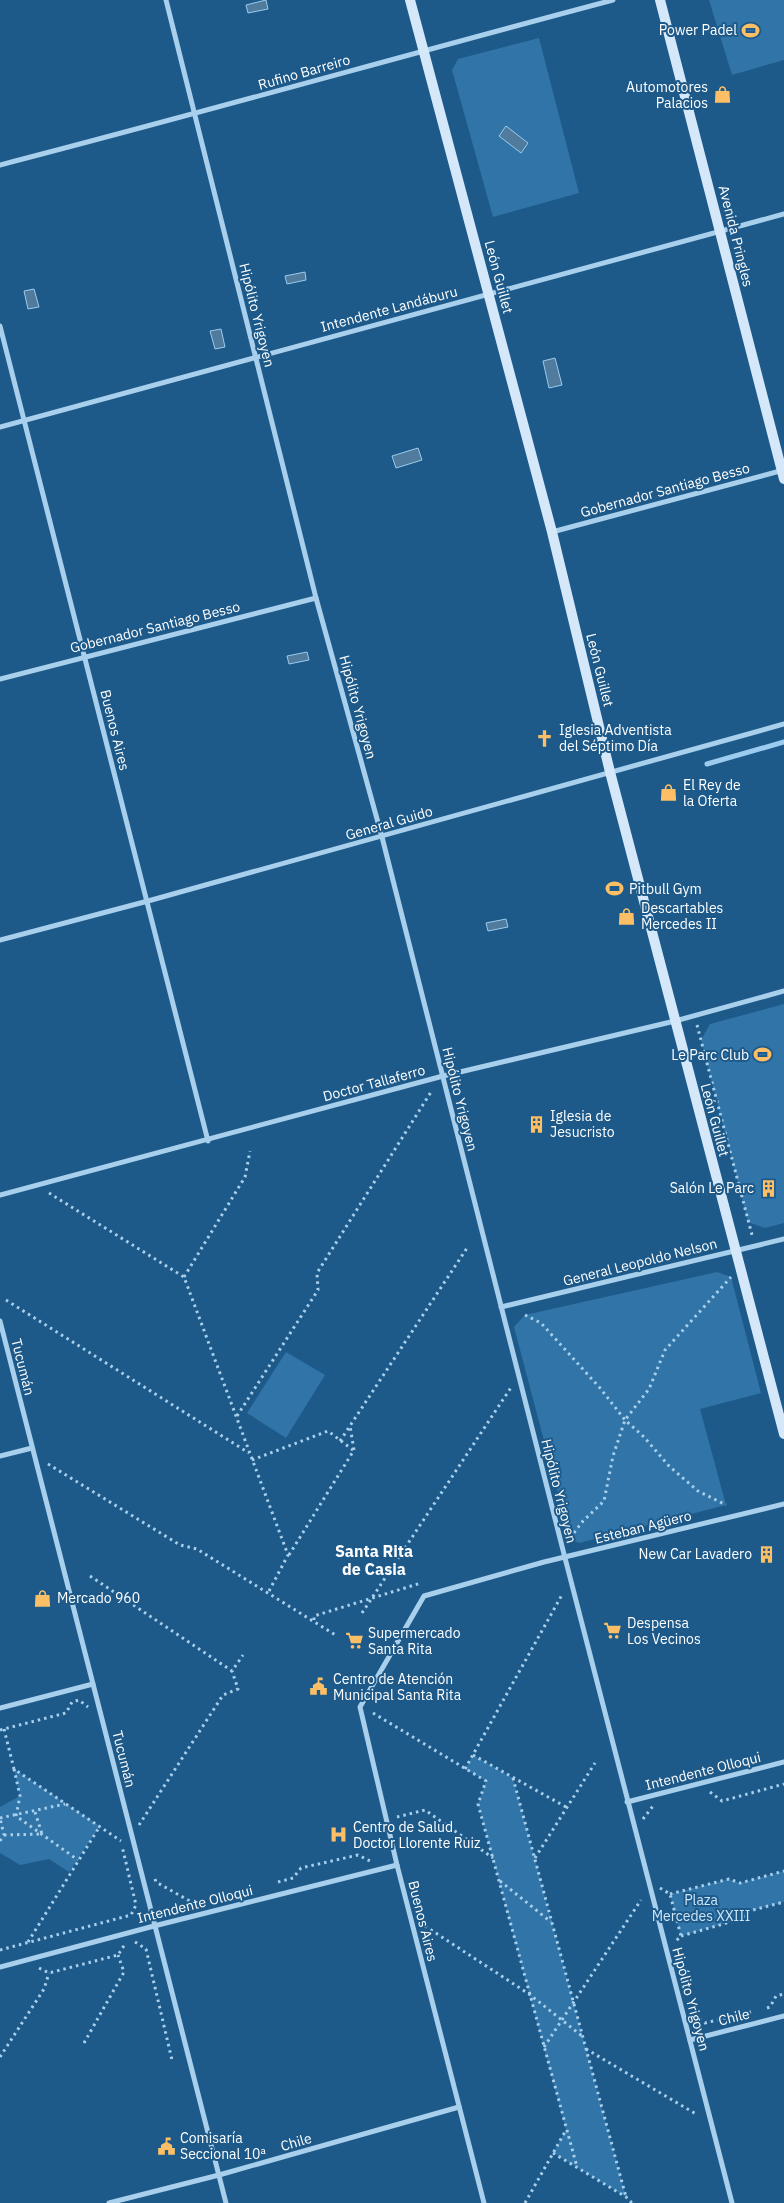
<svg xmlns="http://www.w3.org/2000/svg" width="784" height="2203" font-family="'IBM Plex Sans',sans-serif">
	<style>
		.green { fill: #3074a8 }
		.water { fill: #507b9d; stroke: #9bcbee }
		.lines { fill: none; stroke-linecap: round; stroke-linejoin: round }
		.stream { stroke: #9bcbee; stroke-width: 5 }
		.path { stroke: #a8cfec; stroke-width: 3; stroke-dasharray: 2.5 4; stroke-linecap: butt }
		.street { stroke: #a8cfec; stroke-width: 5 }
		.secondary { stroke: #d4e8f9; stroke-width: 10 }
		.labels { text-anchor: middle; dominant-baseline: central; stroke-width: 4; stroke-linejoin: round; paint-order: stroke }
		.poi-label { font-size: 14px; fill: #fff; stroke: #1d5a8a; text-anchor: start }
		.street-label { font-size: 14px; fill: #fff; stroke: #1d5a8a }
		.park-label { font-size: 14px; fill: #cde6f9; stroke: #1d5a8a }
		.quarter-label { font-size: 16px; font-weight: bold; fill: #fff; stroke: #1d5a8a }
	</style>
	<rect width="100%" height="100%" fill="#1d5a8a"/>
	<g class="green">
		<polygon points="709,0 784,0 784,60 732,75"/>
		<polygon points="539,38 579,193 493,217 452,70 458,59"/>
		<polygon points="784,1004 784,1223 765,1228 748,1222 701,1040 710,1024"/>
		<polygon points="717,1272 731,1277 761,1393 700,1409 726,1505 579,1543 570,1539 514,1327 525,1315"/>
		<polygon points="286,1352 325,1375 286,1438 247,1413"/>
		<polygon points="473,1755 513,1778 626,2197 553,2153 566,2130 478,1804 486,1781 465,1769"/>
		<polygon points="14,1769 100,1826 69,1872 49,1859 20,1865 0,1853 0,1807 20,1796"/>
		<polygon points="784,1871 784,1902 749,1911 741,1919 681,1936 670,1894 729,1879 740,1883"/>
	</g>
	<g class="water">
		<polygon points="266,0 268,9 248,13 246,5"/>
		<polygon points="506,126 528,143 521,153 499,136"/>
		<polygon points="305,272 306,280 287,284 285,276"/>
		<polygon points="34,289 39,307 28,309 24,291"/>
		<polygon points="221,329 225,347 215,349 210,331"/>
		<polygon points="555,358 562,385 549,388 543,361"/>
		<polygon points="418,448 422,460 396,468 392,456"/>
		<polygon points="307,652 309,660 289,664 287,656"/>
		<polygon points="506,919 508,927 488,931 486,923"/>
	</g>
	<g class="lines">
		<polyline class="stream" points="707,764 784,742"/>
		<g class="path">
			<polyline points="697,1025 752,1235"/>
			<polyline points="49,1193 184,1277 288,1555 268,1593"/>
			<polyline points="184,1277 245,1177 250,1151"/>
			<polyline points="6,1300 249,1453"/>
			<polyline points="525,1315 541,1323 600,1388 625,1420 644,1437 669,1466 698,1491 726,1505"/>
			<polyline points="237,1416 318,1290 317,1273 431,1092"/>
			<polyline points="340,1441 467,1248"/>
			<polyline points="252,1460 328,1431 353,1450"/>
			<polyline points="48,1464 180,1545 197,1549 337,1636"/>
			<polyline points="570,1538 583,1521 604,1501 613,1456 625,1420 649,1389 665,1350 731,1277"/>
			<polyline points="289,1555 354,1450 350,1426"/>
			<polyline points="90,1576 232,1671 243,1655"/>
			<polyline points="362,1613 512,1386"/>
			<polyline points="314,1620 314,1616 421,1583"/>
			<polyline points="373,1713 486,1781 478,1804 577,2167"/>
			<polyline points="4,1729 14,1769 121,1841"/>
			<polyline points="0,1730 66,1713 72,1702 79,1700 88,1707"/>
			<polyline points="473,1755 566,1807"/>
			<polyline points="14,1769 20,1796 16,1816 78,1860"/>
			<polyline points="465,1769 563,1593"/>
			<polyline points="513,1778 626,2197"/>
			<polyline points="710,1792 722,1801 784,1784"/>
			<polyline points="397,1817 425,1810 493,1858"/>
			<polyline points="0,1818 65,1804"/>
			<polyline points="643,1819 653,1806"/>
			<polyline points="139,1825 223,1695 238,1689 232,1671"/>
			<polyline points="4,1835 42,1834 35,1812"/>
			<polyline points="0,1841 4,1835 0,1818"/>
			<polyline points="535,1858 595,1763"/>
			<polyline points="155,1879 156,1882 195,1904"/>
			<polyline points="500,1881 551,1922"/>
			<polyline points="278,1882 293,1878 301,1868 358,1855 370,1861"/>
			<polyline points="660,1888 670,1894 681,1936 675,1942"/>
			<polyline points="670,1894 729,1879 740,1883 784,1871"/>
			<polyline points="425,1926 529,1994 582,2036"/>
			<polyline points="681,1936 741,1919 749,1911 784,1902"/>
			<polyline points="28,1942 100,1826"/>
			<polyline points="135,1942 146,1949 172,2060"/>
			<polyline points="0,1950 131,1915 136,1905 122,1846"/>
			<polyline points="39,1968 49,1973 118,1955 125,1944"/>
			<polyline points="767,2008 770,2007 776,1996 784,1994"/>
			<polyline points="694,2015 705,2023 751,2012"/>
			<polyline points="84,2043 124,1972 118,1955"/>
			<polyline points="544,2047 641,1900"/>
			<polyline points="586,2049 696,2114"/>
			<polyline points="0,2057 44,1989 49,1973"/>
			<polyline points="553,2153 626,2197 632,2203"/>
			<polyline points="525,2203 566,2130"/>
		</g>
		<g class="street">
			<polyline points="166,0 316,598 382,837 565,1558 732,2203"/>
			<path d="M 0,165 C 205,112 409,54 613,0"/>
			<polyline points="0,326 208,1141"/>
			<polyline points="0,427 784,214"/>
			<polyline points="552,532 784,470"/>
			<polyline points="0,679 316,598"/>
			<polyline points="0,940 148,901 784,724"/>
			<polyline points="0,1195 443,1076 675,1021 784,991"/>
			<polyline points="501,1307 784,1239"/>
			<polyline points="0,1321 226,2203"/>
			<polyline points="0,1456 32,1448"/>
			<polyline points="0,1708 93,1684"/>
			<polyline points="627,1802 784,1762"/>
			<polyline points="0,1967 154,1926 397,1865"/>
			<polyline points="690,2040 784,2016"/>
			<polyline points="109,2203 219,2175 459,2107"/>
			<polyline points="484,2203 397,1865 360,1707 424,1596 544,1562 784,1504"/>
		</g>
		<g class="secondary">
			<polyline points="410,0 552,532 610,772 784,1434"/>
			<polyline points="660,0 784,479"/>
		</g>
	</g>
	<defs>
		<symbol id="stadium-bare" viewBox="-9 -9 18 18"><path d="M0-5a6.5 5 0 1 0 0 10a6.5 5 0 1 0 0-10ZM-3.5-1.8h7v3.6h-7Z" fill="#fcbf66" stroke="#1d5a8a" stroke-width="2.5" paint-order="stroke"/></symbol>
		<symbol id="shop-bare" viewBox="-9 -9 18 18"><path d="M-5-2.5h2.3a2.7 3.5 0 0 1 5.4 0H5L5.5 6h-11ZM-1.5-2.5h3a1.5 2.3 0 0 0-3 0Z" fill="#fcbf66" stroke="#1d5a8a" stroke-width="2.5" paint-order="stroke"/></symbol>
		<symbol id="church-bare" viewBox="-9 -9 18 18"><path d="M-1.2-6h2.4v3.5h3.3v2.4h-3.3V6h-2.4V-.1h-3.3v-2.4h3.3Z" fill="#fcbf66" stroke="#1d5a8a" stroke-width="2.5" paint-order="stroke"/></symbol>
		<symbol id="building-bare" viewBox="-9 -9 18 18"><path d="M-4-6H4V6H1V3H-1V6H-4ZM-2.5-4.3h1.7v1.8h-1.7ZM.8-4.3h1.7v1.8H.8ZM-2.5-1h1.7V.8h-1.7ZM.8-1h1.7V.8H.8Z" fill="#fcbf66" stroke="#1d5a8a" stroke-width="2.5" paint-order="stroke"/></symbol>
		<symbol id="supermarket-bare" viewBox="-9 -9 18 18"><path d="M-6-5.5h2.5l.6 2H6L4.5 2H-2.5L-4.4-4H-6ZM-1.5 3.2a1.3 1.3 0 1 0 .1 0ZM3 3.2a1.3 1.3 0 1 0 .1 0Z" fill="#fcbf66" stroke="#1d5a8a" stroke-width="2.5" paint-order="stroke"/></symbol>
		<symbol id="civic-bare" viewBox="-9 -9 18 18"><path d="M-.6-6.5H3V-4.5H.6V-3L4-1V1h2V6H-6V1h2V-1L-.6-3ZM-1.2 2.5V6h2.4V2.5Z" fill="#fcbf66" stroke="#1d5a8a" stroke-width="2.5" paint-order="stroke"/></symbol>
		<symbol id="hospital-bare" viewBox="-9 -9 18 18"><path d="M-5-5h3v3.5h4V-5h3V5h-3V1.5h-4V5h-3Z" fill="#fcbf66" stroke="#1d5a8a" stroke-width="2.5" paint-order="stroke"/></symbol>
	</defs>
	<g fill-rule="evenodd">
		<use href="#stadium-bare" x="738" y="18" width="25" height="25"/>
		<use href="#shop-bare" x="710" y="82" width="25" height="25"/>
		<use href="#church-bare" x="532" y="726" width="25" height="25"/>
		<use href="#shop-bare" x="656" y="780" width="25" height="25"/>
		<use href="#stadium-bare" x="602" y="876" width="25" height="25"/>
		<use href="#shop-bare" x="614" y="904" width="25" height="25"/>
		<use href="#stadium-bare" x="750" y="1042" width="25" height="25"/>
		<use href="#building-bare" x="524" y="1112" width="25" height="25"/>
		<use href="#building-bare" x="756" y="1176" width="25" height="25"/>
		<use href="#building-bare" x="754" y="1542" width="25" height="25"/>
		<use href="#shop-bare" x="30" y="1586" width="25" height="25"/>
		<use href="#supermarket-bare" x="600" y="1618" width="25" height="25"/>
		<use href="#supermarket-bare" x="342" y="1628" width="25" height="25"/>
		<use href="#civic-bare" x="306" y="1674" width="25" height="25"/>
		<use href="#hospital-bare" x="326" y="1822" width="25" height="25"/>
		<use href="#civic-bare" x="154" y="2134" width="25" height="25"/>
	</g>
	<g class="labels">
		<g class="poi-label">
			<text x="737" y="30" text-anchor="end">Power Padel</text>
			<text x="708" y="87" text-anchor="end">Automotores<tspan x="708" dy="16">Palacios</tspan></text>
			<text x="559" y="730">Iglesia Adventista<tspan x="559" dy="16">del Séptimo Día</tspan></text>
			<text x="683" y="785">El Rey de<tspan x="683" dy="16">la Oferta</tspan></text>
			<text x="629" y="889">Pitbull Gym</text>
			<text x="641" y="908">Descartables<tspan x="641" dy="16">Mercedes II</tspan></text>
			<text x="749" y="1055" text-anchor="end">Le Parc Club</text>
			<text x="550" y="1116">Iglesia de<tspan x="550" dy="16">Jesucristo</tspan></text>
			<text x="754" y="1188" text-anchor="end">Salón Le Parc</text>
			<text x="752" y="1554" text-anchor="end">New Car Lavadero</text>
			<text x="57" y="1598">Mercado 960</text>
			<text x="627" y="1623">Despensa<tspan x="627" dy="16">Los Vecinos</tspan></text>
			<text x="368" y="1633">Supermercado<tspan x="368" dy="16">Santa Rita</tspan></text>
			<text x="333" y="1679">Centro de Atención<tspan x="333" dy="16">Municipal Santa Rita</tspan></text>
			<text x="353" y="1827">Centro de Salud<tspan x="353" dy="16">Doctor Llorente Ruiz</tspan></text>
			<text x="180" y="2138">Comisaría<tspan x="180" dy="16">Seccional 10ª</tspan></text>
		</g>
		<g class="street-label">
			<text transform="translate(304 72) rotate(-16)">Rufino Barreiro</text>
			<text transform="translate(736 236) rotate(76)">Avenida Pringles</text>
			<text transform="translate(499 277) rotate(75)">León Guillet</text>
			<text transform="translate(389 309) rotate(-15)">Intendente Landáburu</text>
			<text transform="translate(257 315) rotate(76)">Hipólito Yrigoyen</text>
			<text transform="translate(665 490) rotate(-15)">Gobernador Santiago Besso</text>
			<text transform="translate(155 627) rotate(-14)">Gobernador Santiago Besso</text>
			<text transform="translate(600 670) rotate(76)">León Guillet</text>
			<text transform="translate(358 707) rotate(75)">Hipólito Yrigoyen</text>
			<text transform="translate(115 730) rotate(76)">Buenos Aires</text>
			<text transform="translate(389 823) rotate(-16)">General Guido</text>
			<text transform="translate(374 1083) rotate(-15)">Doctor Tallaferro</text>
			<text transform="translate(460 1099) rotate(76)">Hipólito Yrigoyen</text>
			<text transform="translate(715 1120) rotate(75)">León Guillet</text>
			<text transform="translate(640 1262) rotate(-14)">General Leopoldo Nelson</text>
			<text transform="translate(23 1367) rotate(76)">Tucumán</text>
			<text transform="translate(559 1491) rotate(76)">Hipólito Yrigoyen</text>
			<text transform="translate(643 1527) rotate(-14)">Esteban Agüero</text>
			<text transform="translate(124 1759) rotate(76)">Tucumán</text>
			<text transform="translate(703 1771) rotate(-14)">Intendente Olloqui</text>
			<text transform="translate(195 1904) rotate(-14)">Intendente Olloqui</text>
			<text transform="translate(423 1921) rotate(76)">Buenos Aires</text>
			<text transform="translate(691 1999) rotate(75)">Hipólito Yrigoyen</text>
			<text transform="translate(734 2017) rotate(-14)">Chile</text>
			<text transform="translate(296 2142) rotate(-16)">Chile</text>
		</g>
		<g class="park-label">
			<text x="701" y="1900">Plaza<tspan x="701" dy="16">Mercedes XXIII</tspan></text>
		</g>
		<g class="quarter-label">
			<text x="374" y="1551">Santa Rita<tspan x="374" dy="18">de Casia</tspan></text>
		</g>
	</g>
</svg>
